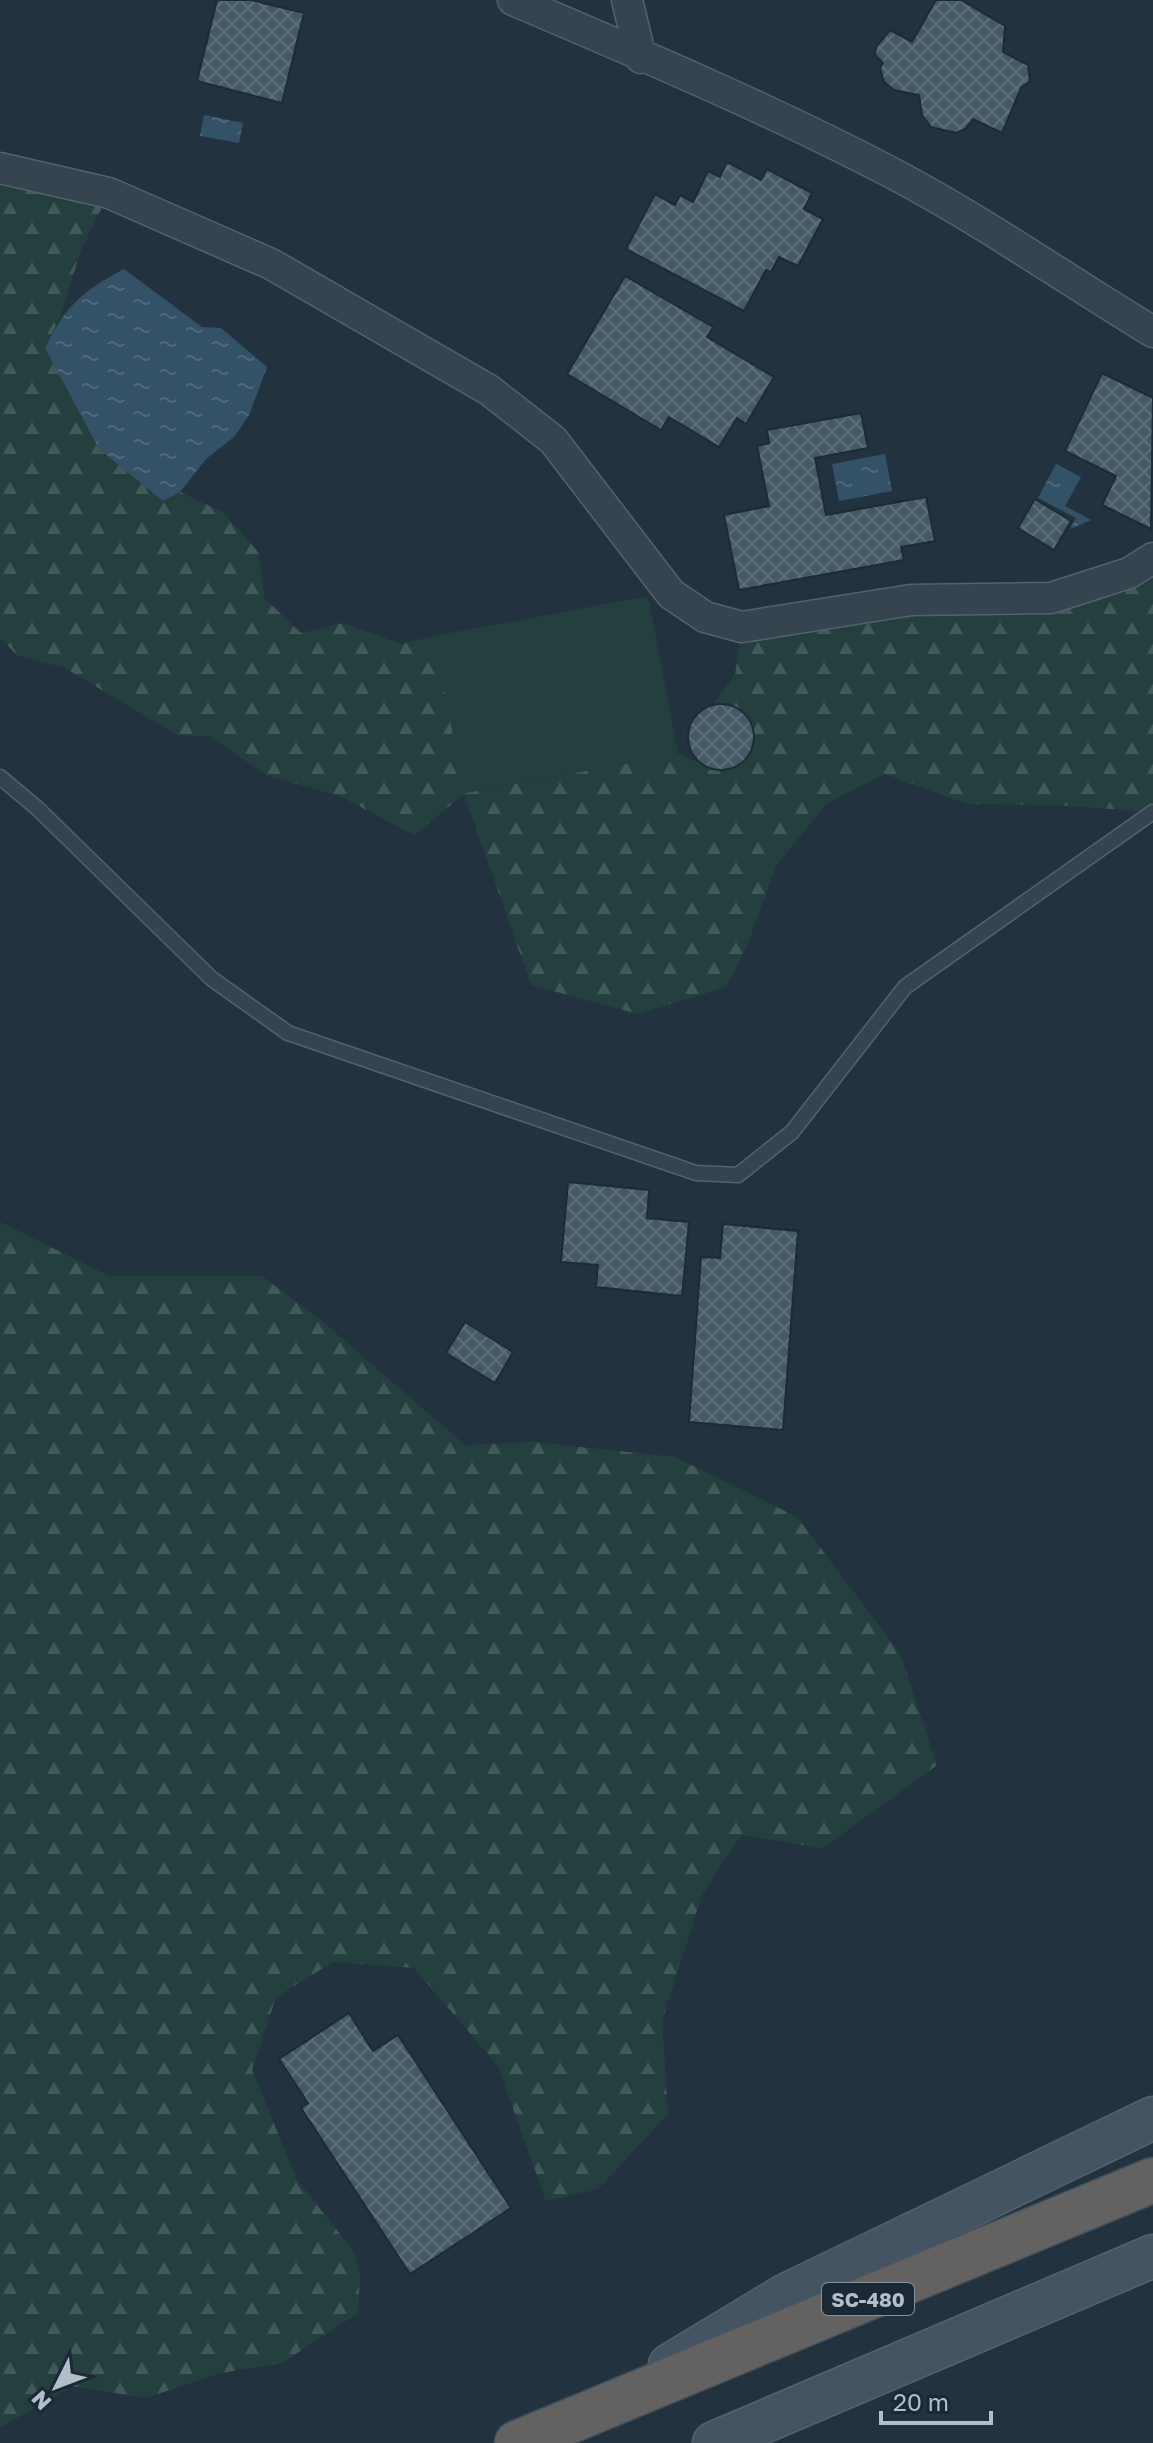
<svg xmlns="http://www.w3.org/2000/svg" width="1153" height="2443" font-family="'Golos Text',sans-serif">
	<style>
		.forest { fill: url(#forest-firs) }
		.park { fill: #24403e }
		.water { fill: url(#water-ripples) }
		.building { fill: url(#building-cross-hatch); stroke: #1d2b36; stroke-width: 2 }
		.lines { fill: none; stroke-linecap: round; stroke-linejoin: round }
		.service-casing { stroke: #54626d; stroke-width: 17 }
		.minor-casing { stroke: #54626d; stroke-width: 33 }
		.secondary-casing { stroke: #54626d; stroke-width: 45 }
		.trunk-casing { stroke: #414f5a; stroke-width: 47 }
		.service { stroke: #36444f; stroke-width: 14 }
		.minor { stroke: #36444f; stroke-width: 30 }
		.secondary { stroke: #445462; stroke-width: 42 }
		.trunk { stroke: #646260; stroke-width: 44 }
		.labels { text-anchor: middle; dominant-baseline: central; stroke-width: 6; stroke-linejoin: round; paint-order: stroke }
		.shield { fill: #1b2934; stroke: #85929d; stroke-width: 2 }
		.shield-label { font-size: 20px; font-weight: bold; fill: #b2bfca }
	</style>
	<defs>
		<pattern id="forest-firs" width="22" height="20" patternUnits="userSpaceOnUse" patternTransform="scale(2)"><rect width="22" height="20" fill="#24403e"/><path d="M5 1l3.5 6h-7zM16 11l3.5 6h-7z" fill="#415a59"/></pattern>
		<pattern id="water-ripples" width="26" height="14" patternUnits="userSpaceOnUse" patternTransform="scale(2)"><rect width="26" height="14" fill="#345267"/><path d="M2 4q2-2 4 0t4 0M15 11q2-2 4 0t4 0" fill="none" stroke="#4f697b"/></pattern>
		<pattern id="building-cross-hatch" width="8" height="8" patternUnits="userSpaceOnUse" patternTransform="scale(2)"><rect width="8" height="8" fill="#455965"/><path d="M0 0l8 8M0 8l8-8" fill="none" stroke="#5d6f7a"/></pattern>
	</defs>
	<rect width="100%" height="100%" fill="#22333f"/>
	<g class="forest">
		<polygon points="0,168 109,193 81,250 60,317 45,348 99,449 163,501 180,492 223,512 259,553 264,598 301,633 343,623 401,644 434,636 465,793 678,754 719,771 738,766 751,753 754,734 747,716 732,705 713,704 735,675 742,627 1051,598 1153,558 1153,812 1056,805 967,804 885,774 827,803 776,866 746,948 726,987 638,1014 531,985 464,794 414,835 340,796 268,776 209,736 177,735 65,668 17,655 0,638"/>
		<polygon points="0,1222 109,1276 262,1276 324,1323 465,1445 533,1442 675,1457 797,1517 900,1653 937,1765 823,1848 741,1835 702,1895 662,2021 668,2114 598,2189 546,2201 498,2066 414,1968 333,1962 276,1997 252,2070 297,2180 353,2250 360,2276 358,2313 282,2363 220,2373 146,2398 72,2386 0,2428"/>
	</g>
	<polygon class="park" points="648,596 678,754 464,793 434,636"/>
	<g class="water">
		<polygon points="204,115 243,123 239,143 200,136"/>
		<path d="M 124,269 L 202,327 L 221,328 L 267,367 L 249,415 L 235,436 L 206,459 L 180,492 L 163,501 L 99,449 L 45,348 C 65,306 84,290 124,269 Z"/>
		<polygon points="885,454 892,491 839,501 832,464"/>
		<polygon points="1056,464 1081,477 1065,506 1091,520 1070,529 1076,518 1038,498"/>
	</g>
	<g class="building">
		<polygon points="217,0 251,0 304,13 282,103 197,81"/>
		<polygon points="936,0 961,0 1005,26 1003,52 1028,65 1030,81 1021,88 1002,133 973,119 965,129 956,133 931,127 922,115 919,95 894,90 884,82 880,68 883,63 875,55 876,47 890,30 912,42"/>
		<polygon points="727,162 761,180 767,169 812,193 804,209 823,219 798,266 779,257 771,272 766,270 744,311 626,249 655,194 675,205 680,195 693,202 708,171 720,177"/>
		<polygon points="625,276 713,327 707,337 774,377 746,424 737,418 719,447 669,417 661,430 567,374"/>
		<polygon points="1102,373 1153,398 1151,529 1102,505 1116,476 1065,451"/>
		<polygon points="861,413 868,448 815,458 826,515 926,497 935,541 901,547 904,560 739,590 724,515 769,506 757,446 769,443 767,430"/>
		<polygon points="1035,499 1071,521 1054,550 1018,528"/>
		<circle cx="721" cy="737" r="33"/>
		<polygon points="568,1182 649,1190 647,1218 689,1222 682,1296 596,1287 598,1265 561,1262"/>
		<polygon points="723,1224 798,1231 783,1430 689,1422 701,1257 720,1258"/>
		<polygon points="465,1322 513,1352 495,1383 446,1353"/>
		<polygon points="349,2013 373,2051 398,2035 511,2208 410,2274 301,2108 308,2103 279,2059"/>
	</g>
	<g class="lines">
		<defs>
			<polyline id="service" points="0,777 37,808 212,979 288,1033 696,1173 738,1175 792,1132 905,987 1153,812"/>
			<g id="minor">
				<path d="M 513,0 C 642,55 770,109 894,174 C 983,221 1067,280 1153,332"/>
				<polyline points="627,0 641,58"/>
				<polyline points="0,168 109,193 271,264 489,390 553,440 671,594 705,617 742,627 911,600 1051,598 1129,573 1153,558"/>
			</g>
			<g id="secondary">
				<polyline points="670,2365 786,2295 1153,2118"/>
				<polyline points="714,2443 1153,2256"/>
			</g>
			<polyline id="trunk" points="517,2443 1153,2180"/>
		</defs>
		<use href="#service" class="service-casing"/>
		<use href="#minor" class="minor-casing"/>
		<use href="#secondary" class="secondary-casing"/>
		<use href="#trunk" class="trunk-casing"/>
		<use href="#service" class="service"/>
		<use href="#minor" class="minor"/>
		<use href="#secondary" class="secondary"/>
		<use href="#trunk" class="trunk"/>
	</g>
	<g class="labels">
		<rect class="shield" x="822" y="2283" width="92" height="32" rx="6"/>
		<g class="shield-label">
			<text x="868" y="2299">SC-480</text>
		</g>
	</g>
	<g transform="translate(56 2387) rotate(228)" stroke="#1b2934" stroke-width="6" paint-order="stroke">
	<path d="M0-6L14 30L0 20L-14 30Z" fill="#b2bfca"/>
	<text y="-12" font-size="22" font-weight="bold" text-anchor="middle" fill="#b2bfca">N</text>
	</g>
	<path d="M881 2411v12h110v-12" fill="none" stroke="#b2bfca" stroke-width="4"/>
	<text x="893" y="2411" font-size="24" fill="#b2bfca" stroke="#1b2934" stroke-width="6" paint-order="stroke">20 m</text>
</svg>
